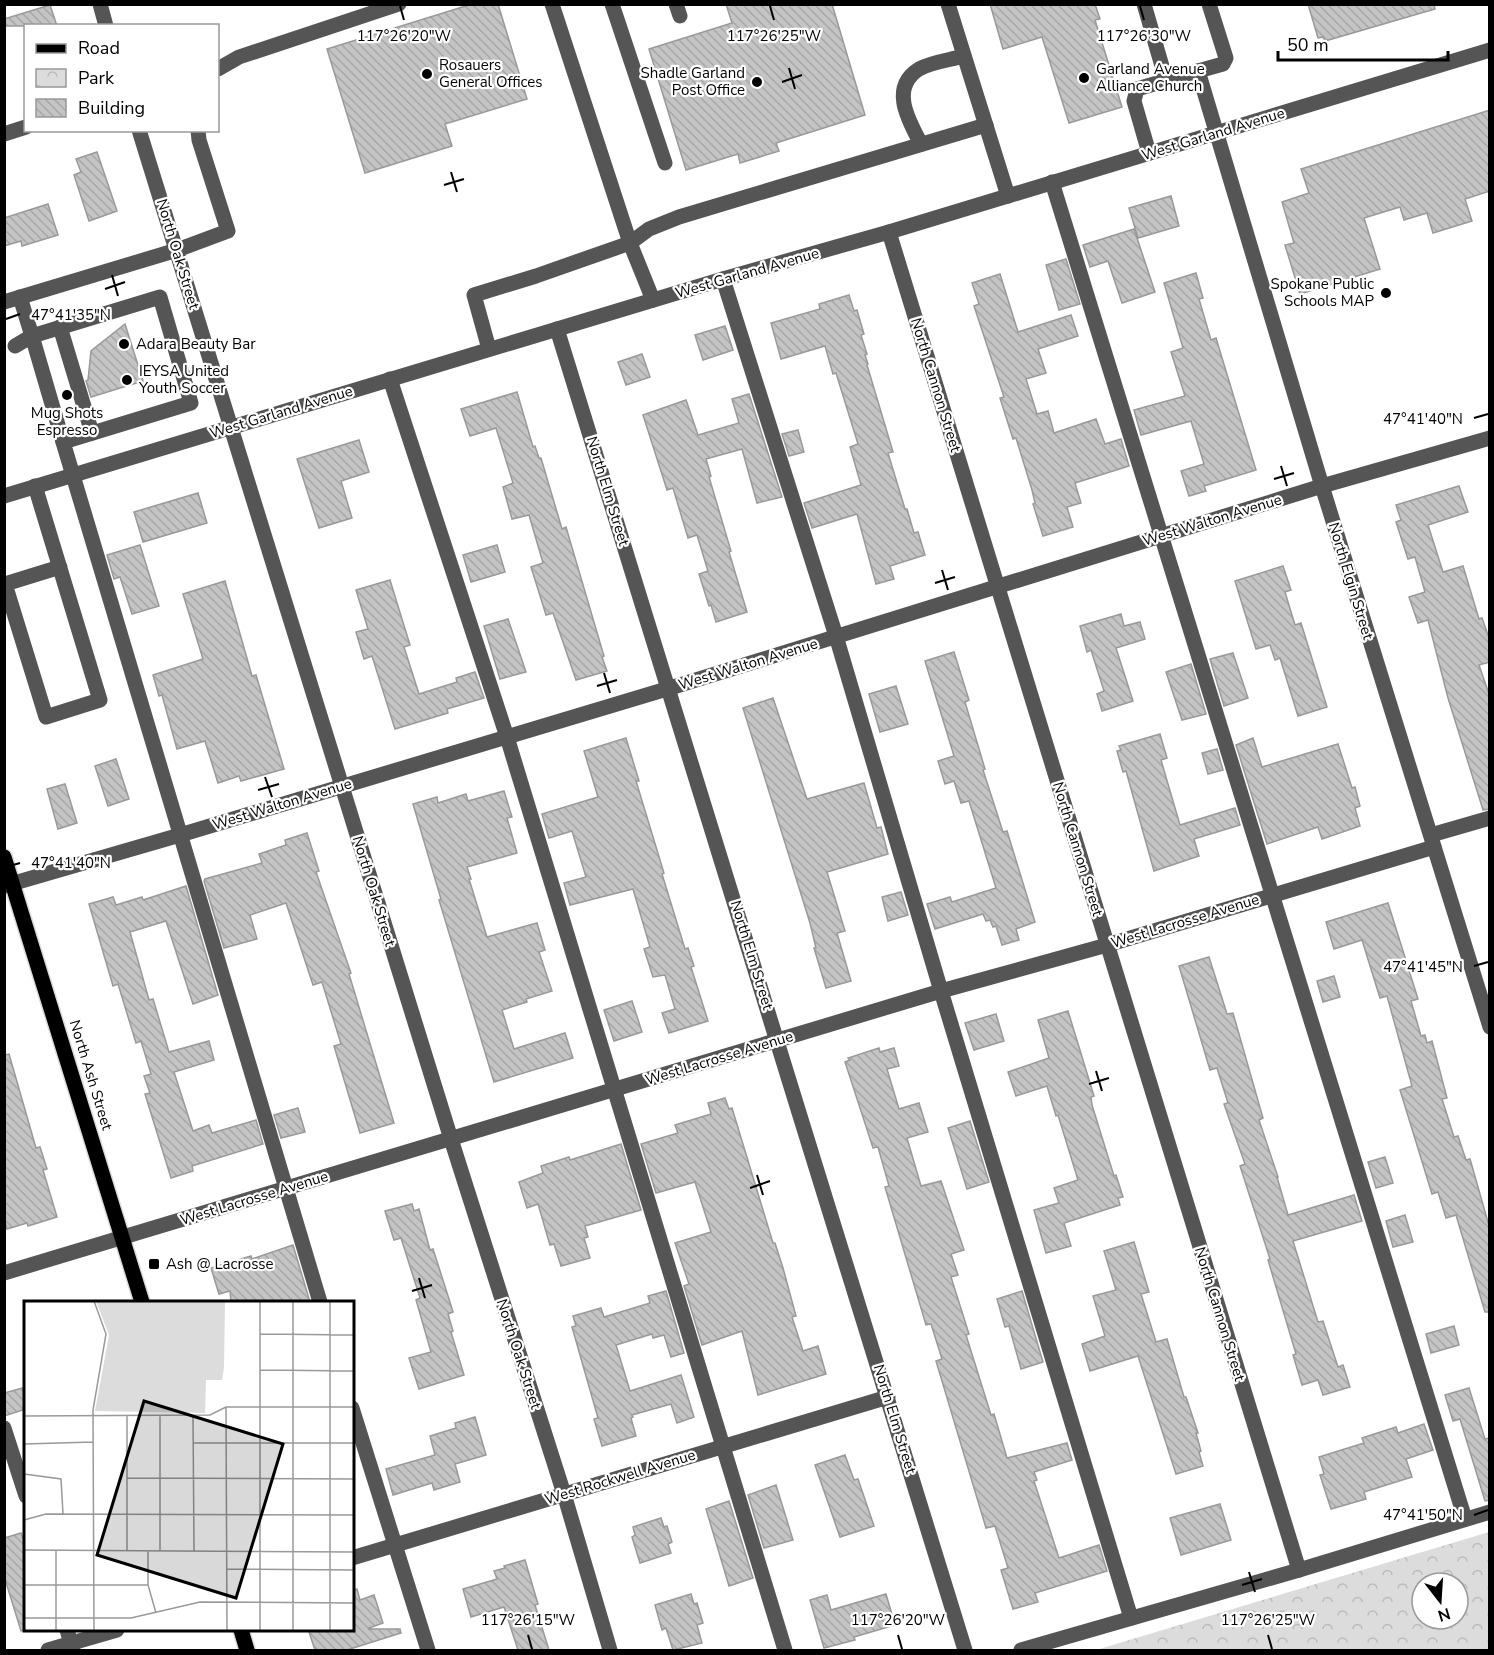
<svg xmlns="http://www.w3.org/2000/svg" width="1494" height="1655" font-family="'Nunito Sans',sans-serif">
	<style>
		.park { fill: url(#park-crowns); fill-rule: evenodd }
		.building { fill: url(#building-back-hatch); stroke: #999; stroke-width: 1.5 }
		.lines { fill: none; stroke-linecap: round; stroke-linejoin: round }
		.major-casing { stroke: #dbdbdb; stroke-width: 18 }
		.minor { stroke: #555; stroke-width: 15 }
		.major { stroke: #000; stroke-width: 15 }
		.ticks { fill: none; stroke: #000; stroke-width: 2 }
		.poi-dot { fill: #000; stroke: #fff; stroke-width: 2 }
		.labels { text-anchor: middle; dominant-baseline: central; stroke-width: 4.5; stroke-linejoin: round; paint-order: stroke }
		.poi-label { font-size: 15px; fill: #000; stroke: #fff; text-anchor: start }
		.street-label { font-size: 15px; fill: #000; stroke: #fff }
		.inset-road { fill: none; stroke: #999; stroke-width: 1.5 }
		.view { fill: #000; fill-opacity: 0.15; stroke: #000; stroke-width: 3 }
		.inset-edge { fill: none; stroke: #000; stroke-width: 3 }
		.ticks-label { font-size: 15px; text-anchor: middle; fill: #000; stroke: #fff; stroke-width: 4.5; stroke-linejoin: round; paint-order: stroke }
	</style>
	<defs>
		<pattern id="park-crowns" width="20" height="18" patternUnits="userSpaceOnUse" patternTransform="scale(1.5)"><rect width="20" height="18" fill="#dcdcdc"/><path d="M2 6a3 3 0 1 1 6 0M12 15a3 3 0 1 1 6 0" fill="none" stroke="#bbb"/></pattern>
		<pattern id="building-back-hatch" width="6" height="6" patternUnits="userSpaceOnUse" patternTransform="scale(1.5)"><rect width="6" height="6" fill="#c4c4c4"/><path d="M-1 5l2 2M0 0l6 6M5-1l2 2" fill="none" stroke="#a7a7a7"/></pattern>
	</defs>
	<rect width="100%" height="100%" fill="#fff"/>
	<path class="park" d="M 1489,1532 L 1489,1650 L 1096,1650 ZM 1422,1583 L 1458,1583 L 1458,1619 L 1422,1619 Z"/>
	<g class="building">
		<polygon points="472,4 498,4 527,99 445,124 452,146 365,173 327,49"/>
		<polygon points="726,4 832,4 865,115 776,143 779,151 740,163 738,154 686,170 649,49 732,23"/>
		<polygon points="990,4 1095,4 1100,19 1095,20 1122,107 1069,123 1042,37 1003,49"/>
		<polygon points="1308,4 1434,4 1435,9 1325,41 1323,37 1318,38"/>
		<polygon points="50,5 57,26 4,26 4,19"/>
		<polygon points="1490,110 1490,191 1465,199 1472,221 1433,233 1427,213 1404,220 1400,207 1364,218 1380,269 1300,294 1285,245 1294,243 1282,202 1309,193 1301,169"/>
		<polygon points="97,152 117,211 89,221 74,175 81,172 76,159"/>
		<polygon points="1171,196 1179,226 1138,238 1129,208"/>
		<polygon points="48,204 58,235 22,246 21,241 4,246 4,218"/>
		<polygon points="1134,229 1155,292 1122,303 1108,261 1090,267 1083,245"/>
		<polygon points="1066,259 1080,304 1059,310 1046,265"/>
		<polygon points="1196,273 1203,298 1199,299 1211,340 1216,338 1256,470 1204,486 1206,491 1189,496 1181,471 1204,464 1191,421 1141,435 1134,410 1185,396 1171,352 1183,348 1164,283"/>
		<polygon points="1000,274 1018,332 1071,315 1078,336 1038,349 1046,373 1026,379 1037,414 1048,411 1054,433 1096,419 1105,444 1121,439 1129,466 1075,483 1081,503 1067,507 1073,527 1043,536 1033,504 1035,503 1032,490 1016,438 1013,439 1000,398 1004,397 974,306 979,304 972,283"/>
		<polygon points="849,295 854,311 857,310 864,334 861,335 867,354 865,355 868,364 867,365 893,452 888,453 905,509 907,509 914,533 918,532 925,555 890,566 894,579 876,584 857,514 812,528 804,503 861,485 850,447 858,444 836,373 833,374 825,346 781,359 771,323 820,309 819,304"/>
		<polygon points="125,324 143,381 91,397 86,381 88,380 91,351"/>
		<polygon points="725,326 733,350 703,360 695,335"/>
		<polygon points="642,354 650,377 626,385 618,362"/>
		<polygon points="517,392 533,447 535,446 539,458 541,458 562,529 566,527 604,656 602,657 607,671 576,680 553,613 546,615 531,567 543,563 529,515 512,519 503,487 513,483 496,428 470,436 461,409"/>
		<polygon points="749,394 782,497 757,503 742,449 706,459 711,476 709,477 731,551 729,552 747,612 716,622 711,605 709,606 699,574 708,571 697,535 688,538 673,488 667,490 643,415 686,400 698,435 739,423 732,399"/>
		<polygon points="798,430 804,452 789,456 782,434"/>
		<polygon points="359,440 369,472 341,481 352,518 319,528 297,459"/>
		<polygon points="1459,486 1468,512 1428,525 1443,572 1463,566 1479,619 1482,618 1490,641 1490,662 1479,665 1490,697 1490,809 1483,810 1448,698 1428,620 1418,623 1409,597 1425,592 1415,557 1408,559 1396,522 1401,520 1396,505"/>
		<polygon points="198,493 207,523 143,542 134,512"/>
		<polygon points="140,545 159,606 132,614 120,577 114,579 107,555"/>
		<polygon points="497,545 505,572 471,582 463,555"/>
		<polygon points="1283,566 1291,590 1285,592 1295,625 1301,623 1327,707 1298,716 1280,658 1275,660 1270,645 1256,649 1235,581"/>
		<polygon points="390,580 410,645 404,647 419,694 457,682 456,678 475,672 484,698 447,709 448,713 395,729 372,656 364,659 356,632 368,629 356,590"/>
		<polygon points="225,581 252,676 256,675 284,769 241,781 239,776 218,783 205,741 177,749 162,695 159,696 153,675 203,659 183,594"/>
		<polygon points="1121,614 1124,626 1140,622 1145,639 1116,648 1133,701 1102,711 1097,694 1104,691 1091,650 1087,652 1080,626"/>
		<polygon points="508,619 526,672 500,679 484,626"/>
		<polygon points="954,652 969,700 965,702 985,769 983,770 1003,832 1007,831 1035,922 1016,929 1019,940 1002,945 996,926 993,927 990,920 986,921 983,914 935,929 927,904 950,897 952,902 996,888 969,801 961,803 954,781 945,784 938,761 954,756 925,661"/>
		<polygon points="1233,653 1248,698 1224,706 1210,659"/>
		<polygon points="1191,664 1206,714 1182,720 1166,672"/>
		<polygon points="896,686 908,724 880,732 869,694"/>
		<polygon points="773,698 807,799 864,783 877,828 881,827 888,854 827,872 845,931 837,933 851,981 826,988 814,948 816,948 810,923 743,708"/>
		<polygon points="1160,734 1167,758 1161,760 1180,825 1235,808 1240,825 1194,839 1199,856 1154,871 1126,771 1123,772 1117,751 1121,750 1119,746"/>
		<polygon points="626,738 639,781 636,781 664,873 662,874 685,949 688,948 694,966 691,967 708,1021 669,1033 662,1013 675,1009 665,975 653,977 644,949 650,947 633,889 570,905 564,883 586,877 572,831 549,838 542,814 598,797 584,751"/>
		<polygon points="1253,738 1262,767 1338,744 1352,788 1355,787 1360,806 1355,808 1360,826 1322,839 1318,827 1267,844 1236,745"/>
		<polygon points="1217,749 1223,770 1208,774 1202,753"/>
		<polygon points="116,759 129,799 108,806 95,766"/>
		<polygon points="65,784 77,823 58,829 47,789"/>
		<polygon points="504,791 512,817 507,818 517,853 467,867 471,879 469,879 487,937 537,923 545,950 539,952 552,991 526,999 527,1002 502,1010 514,1049 565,1033 573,1058 494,1082 439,900 441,899 413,804 437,797 438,803 466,794 468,801"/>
		<polygon points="307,833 319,871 316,872 351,973 349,974 394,1123 360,1133 334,1046 341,1044 322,982 313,985 286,903 250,915 257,939 224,948 204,881 205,879 262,863 259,854 286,845 285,840"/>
		<polygon points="186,886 218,995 193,1004 166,921 130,932 149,1000 153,999 169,1052 209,1041 214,1060 174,1072 193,1131 209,1125 212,1133 256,1120 263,1144 192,1166 193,1171 171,1178 145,1094 150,1093 144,1076 151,1074 141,1041 136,1043 118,984 113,986 89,904 113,897 116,905 142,897 143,900"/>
		<polygon points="901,892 908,915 888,921 882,897"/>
		<polygon points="1388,903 1418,999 1411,1001 1421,1036 1425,1035 1427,1043 1432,1041 1447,1098 1442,1099 1454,1137 1458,1136 1466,1160 1470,1159 1490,1229 1490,1312 1485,1312 1456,1215 1446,1218 1438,1192 1432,1194 1400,1090 1412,1086 1387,996 1380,998 1362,940 1334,949 1326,922"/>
		<polygon points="1209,957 1227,1014 1233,1013 1263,1118 1259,1120 1278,1177 1277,1177 1288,1215 1354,1195 1362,1221 1293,1241 1318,1322 1323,1321 1338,1367 1343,1365 1350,1387 1323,1395 1318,1380 1302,1385 1293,1355 1296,1354 1268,1260 1270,1259 1240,1166 1245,1164 1224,1104 1228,1103 1217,1068 1210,1070 1179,966"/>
		<polygon points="1334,976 1340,997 1323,1002 1317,981"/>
		<polygon points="632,1001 642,1032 614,1041 604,1010"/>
		<polygon points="1068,1011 1094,1096 1091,1097 1092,1105 1114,1176 1116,1175 1123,1197 1118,1198 1120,1205 1064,1223 1071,1246 1046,1253 1034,1210 1059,1203 1054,1188 1078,1180 1058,1115 1056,1116 1047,1086 1016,1096 1008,1072 1049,1058 1038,1020"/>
		<polygon points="996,1014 1004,1041 974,1050 965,1023"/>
		<polygon points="879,1048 880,1052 894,1048 899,1066 887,1069 899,1109 919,1103 928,1132 907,1138 921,1186 941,1181 964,1250 951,1254 958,1275 951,1277 969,1334 966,1335 991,1415 994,1414 1007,1458 1067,1443 1072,1460 1034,1472 1037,1480 1034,1481 1059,1558 1099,1545 1107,1571 1035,1593 1038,1602 1013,1609 1001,1570 1008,1568 995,1526 986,1528 936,1361 942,1359 931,1324 926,1325 885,1187 889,1186 878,1147 873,1148 845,1062 850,1060 848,1058"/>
		<polygon points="9,1054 36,1148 40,1147 47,1169 43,1170 57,1217 28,1226 27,1223 7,1229 4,1219 4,1055"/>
		<polygon points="725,1098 729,1109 732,1108 773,1243 775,1243 783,1268 796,1316 792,1317 803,1351 818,1346 826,1374 758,1395 742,1331 702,1345 684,1286 689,1284 675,1243 711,1232 695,1182 656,1193 641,1144 678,1133 675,1125 711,1114 708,1103"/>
		<polygon points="298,1108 305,1132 281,1138 274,1115"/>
		<polygon points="970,1121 989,1182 967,1189 948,1128"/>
		<polygon points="621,1144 641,1210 585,1226 588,1237 584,1238 590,1258 561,1266 554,1244 550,1245 538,1204 527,1208 519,1182 543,1173 541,1166 569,1157 570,1160"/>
		<polygon points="1385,1157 1393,1183 1376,1188 1368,1162"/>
		<polygon points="412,1204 414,1211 419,1209 430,1250 433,1249 449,1299 453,1312 448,1314 453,1331 451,1332 464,1375 419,1389 409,1358 431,1352 416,1300 420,1298 401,1238 394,1240 385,1211"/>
		<polygon points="1405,1215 1413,1242 1393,1247 1386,1221"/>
		<polygon points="1134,1242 1149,1292 1141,1294 1156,1342 1167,1339 1184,1397 1186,1397 1198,1433 1196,1433 1201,1451 1199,1452 1203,1466 1176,1474 1138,1356 1090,1371 1082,1344 1105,1336 1093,1296 1116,1290 1104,1251"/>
		<polygon points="293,1245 310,1302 231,1302 230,1291 219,1294 211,1268 251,1256 252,1259"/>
		<polygon points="666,1291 684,1353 671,1357 664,1335 653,1338 652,1334 616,1345 630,1391 681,1375 694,1417 677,1423 671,1404 632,1415 633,1417 631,1418 636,1436 602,1446 594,1419 598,1418 572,1327 576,1326 573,1316 601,1308 604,1317 650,1303 648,1296"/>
		<polygon points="1022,1291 1043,1362 1021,1369 1009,1326 1005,1327 997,1299"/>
		<polygon points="1454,1326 1459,1345 1431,1353 1426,1334"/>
		<polygon points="26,1387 26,1409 4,1416 4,1393"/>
		<polygon points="1469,1388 1485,1439 1490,1438 1490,1500 1485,1501 1460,1419 1453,1421 1445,1395"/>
		<polygon points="475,1417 486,1455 455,1464 460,1482 434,1490 432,1483 393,1495 386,1469 435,1455 430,1436 456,1428 455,1423"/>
		<polygon points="1424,1424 1433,1450 1406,1459 1412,1477 1364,1492 1366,1499 1331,1509 1320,1475 1324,1474 1319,1457 1364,1443 1362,1438 1396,1427 1398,1433"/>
		<polygon points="845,1455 854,1480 858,1479 874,1526 840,1537 815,1465"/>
		<polygon points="776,1485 793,1540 764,1548 748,1495"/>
		<polygon points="729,1501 753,1578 729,1586 706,1509"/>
		<polygon points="1220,1504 1231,1540 1181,1555 1170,1518"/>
		<polygon points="661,1518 664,1527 667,1526 672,1542 668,1544 671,1553 640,1563 632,1537 635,1535 633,1527"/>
		<polygon points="21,1533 26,1547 26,1630 21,1631 4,1576 4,1538"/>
		<polygon points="525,1560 538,1604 535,1605 549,1650 518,1650 504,1607 471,1617 463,1589 497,1579 494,1571 505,1568 504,1566"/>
		<polygon points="357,1589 360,1600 374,1595 383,1623 369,1628 369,1629 400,1629 401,1633 347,1650 315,1650 308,1629 352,1629 352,1590"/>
		<polygon points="691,1594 694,1604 697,1603 703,1623 697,1625 702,1643 673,1650 666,1628 662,1630 655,1605"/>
		<polygon points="886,1594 895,1625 854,1637 855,1640 824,1648 810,1600 827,1595 831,1610"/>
	</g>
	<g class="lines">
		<defs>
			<g id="major">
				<polyline points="4,857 142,1302"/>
				<polyline points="241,1630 247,1650"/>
			</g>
		</defs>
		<use href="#major" class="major-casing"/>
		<g class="minor">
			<polyline points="100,4 106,26"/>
			<polyline points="552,4 630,243 649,229 679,217 986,125"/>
			<polyline points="612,4 665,163"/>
			<polyline points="676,4 680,16"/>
			<polyline points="948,4 1008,196"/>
			<polyline points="1144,4 1166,80"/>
			<polyline points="218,69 239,57 399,4"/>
			<polyline points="1198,71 1223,64 1226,58 1209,4"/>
			<polyline points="139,130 451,1139 564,1494 610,1650"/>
			<polyline points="4,134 26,127"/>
			<path d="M 921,144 C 909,121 889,88 919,69 C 931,62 950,60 964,56"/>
			<polyline points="1149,153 1134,101 1137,89 1198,71 1322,486 1490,1027"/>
			<polyline points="1052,182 1465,1519"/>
			<polyline points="889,232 1299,1570"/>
			<polyline points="723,279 836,636 941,991 1131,1618"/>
			<polyline points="20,297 32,336 160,297 191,403 63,442 320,1302"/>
			<polyline points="4,302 177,250 228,231 199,140 198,130"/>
			<polyline points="60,327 92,433"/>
			<polyline points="557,329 965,1650"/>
			<polyline points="15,346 32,336 63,442"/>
			<polyline points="489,349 474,295 536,276 630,243 653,300"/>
			<polyline points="390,379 507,737 785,1650"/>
			<polyline points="35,486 100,700 46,717 5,584 60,567"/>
			<polyline points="4,496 723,279 889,232 1490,50"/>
			<polyline points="1431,835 1490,818"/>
			<polyline points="4,886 180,835 670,688 1322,486 1490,438"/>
			<polyline points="4,1273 941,991 1107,945 1434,847"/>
			<polyline points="352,1408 428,1650"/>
			<polyline points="4,1428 26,1496"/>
			<polyline points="352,1558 888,1397"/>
			<polyline points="67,1630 73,1650"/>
			<polyline points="48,1650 117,1630"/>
			<polyline points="1021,1650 1299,1570 1490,1512"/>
		</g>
		<use href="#major" class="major"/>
	</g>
	<path class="ticks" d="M 400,6 L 404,20M 770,6 L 774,20M 1140,6 L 1144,20M 789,68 L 795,89M 782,82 L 802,75M 451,172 L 457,192M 444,185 L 464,179M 112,275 L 118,296M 105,289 L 125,282M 6,319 L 20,314M 1474,418 L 1488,414M 1281,466 L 1287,486M 1274,479 L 1294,473M 942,570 L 948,590M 935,583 L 955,577M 604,673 L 610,693M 597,686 L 617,680M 265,777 L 272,797M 258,790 L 279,784M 6,867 L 20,863M 1474,966 L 1488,962M 1096,1071 L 1102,1091M 1089,1084 L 1109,1078M 757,1175 L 763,1195M 750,1188 L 770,1181M 419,1278 L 425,1298M 412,1291 L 432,1285M 1474,1515 L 1488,1510M 1249,1572 L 1255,1592M 1242,1585 L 1262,1579M 528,1635 L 532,1649M 898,1635 L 902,1649M 1268,1635 L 1272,1649"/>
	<g class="poi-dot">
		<circle cx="427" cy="74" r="6"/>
		<circle cx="1084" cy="78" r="6"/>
		<circle cx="757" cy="82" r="6"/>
		<circle cx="1386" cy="293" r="6"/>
		<circle cx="124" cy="344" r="6"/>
		<circle cx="127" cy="380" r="6"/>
		<circle cx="67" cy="395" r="6"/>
		<rect x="148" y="1258" width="12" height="12" rx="3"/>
	</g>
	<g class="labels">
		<g class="poi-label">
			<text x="439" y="65">Rosauers<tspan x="439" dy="17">General Offices</tspan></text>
			<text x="1096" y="69">Garland Avenue<tspan x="1096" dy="17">Alliance Church</tspan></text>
			<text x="745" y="73" text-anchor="end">Shadle Garland<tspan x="745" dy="17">Post Office</tspan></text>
			<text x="1374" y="284" text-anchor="end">Spokane Public<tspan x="1374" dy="17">Schools MAP</tspan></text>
			<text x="136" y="344">Adara Beauty Bar</text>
			<text x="139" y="371">IEYSA United<tspan x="139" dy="17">Youth Soccer</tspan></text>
			<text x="67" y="413" text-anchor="middle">Mug Shots<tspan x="67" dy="17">Espresso</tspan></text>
			<text x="166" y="1264">Ash @ Lacrosse</text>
		</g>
		<g class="street-label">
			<text transform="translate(1213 134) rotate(-17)">West Garland Avenue</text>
			<text transform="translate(178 254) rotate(73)">North Oak Street</text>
			<text transform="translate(747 273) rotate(-16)">West Garland Avenue</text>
			<text transform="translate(936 385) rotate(73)">North Cannon Street</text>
			<text transform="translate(281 412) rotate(-17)">West Garland Avenue</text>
			<text transform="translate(608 491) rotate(73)">North Elm Street</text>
			<text transform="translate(1212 520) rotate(-17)">West Walton Avenue</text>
			<text transform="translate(1351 581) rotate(73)">North Elgin Street</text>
			<text transform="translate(748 664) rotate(-17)">West Walton Avenue</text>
			<text transform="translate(282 804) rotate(-17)">West Walton Avenue</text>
			<text transform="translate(1078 849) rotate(73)">North Cannon Street</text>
			<text transform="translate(374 891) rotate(73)">North Oak Street</text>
			<text transform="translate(1185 921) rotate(-17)">West Lacrosse Avenue</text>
			<text transform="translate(752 955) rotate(73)">North Elm Street</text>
			<text transform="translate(719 1058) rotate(-17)">West Lacrosse Avenue</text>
			<text transform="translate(91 1075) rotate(73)">North Ash Street</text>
			<text transform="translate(254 1198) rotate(-17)">West Lacrosse Avenue</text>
			<text transform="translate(1220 1314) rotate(73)">North Cannon Street</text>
			<text transform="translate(519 1354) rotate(72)">North Oak Street</text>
			<text transform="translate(895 1419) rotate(73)">North Elm Street</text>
			<text transform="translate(620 1477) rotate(-17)">West Rockwell Avenue</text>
		</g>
	</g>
	<g transform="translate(24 1301)">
		<rect width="330" height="330" fill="#fff"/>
		<path d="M 72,0 L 201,0 L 200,67 L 198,79 L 182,79 L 181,112 L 71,110 L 85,34 Z" fill="#dcdcdc"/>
		<path d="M 155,1 L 150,17 L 133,24 L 134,2 ZM 109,4 L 125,4 L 124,13 L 130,17 L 119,30 L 108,25 ZM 149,31 L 170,31 L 171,53 L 154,47 ZM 197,31 L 193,47 L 175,53 L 176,31 ZM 135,72 L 173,72 L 176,94 L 165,101 L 124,101 L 120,81 ZM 135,75 L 168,76 L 174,83 L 173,92 L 164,99 L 130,98 L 123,84 ZM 83,73 L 117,85 L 99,108 L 72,109 ZM 130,79 L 166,79 L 166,95 L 130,95 Z" fill="#dcdcdc" fill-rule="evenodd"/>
		<path class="inset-road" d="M 70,0 L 82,33 L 69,109 L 70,330M 236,0 L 236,330M 269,0 L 269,330M 306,0 L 306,330M 236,33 L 330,34M 236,69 L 330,70M 202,106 L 203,330M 136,114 L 136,250M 169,114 L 170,250M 0,115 L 186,114 L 202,106 L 330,106M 169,142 L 330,142M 0,143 L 69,141M 0,173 L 37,178 L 39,213M 103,177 L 330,178M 0,219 L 22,213 L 330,214M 0,249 L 330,251M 32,250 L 32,330M 103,250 L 103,114M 124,250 L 124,284 L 132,312M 203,268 L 330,269M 0,284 L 124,284M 0,317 L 107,317 L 176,301 L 330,302"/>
		<path class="view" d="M 120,100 L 259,143 L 212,297 L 73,254 Z"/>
		<rect width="330" height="330" class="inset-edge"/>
	</g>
	<g class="ticks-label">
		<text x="404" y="41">117°26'20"W</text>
		<text x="774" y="41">117°26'25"W</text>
		<text x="1144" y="41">117°26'30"W</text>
		<text x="71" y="320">47°41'35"N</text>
		<text x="1423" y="424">47°41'40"N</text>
		<text x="71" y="868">47°41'40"N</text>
		<text x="1423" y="972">47°41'45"N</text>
		<text x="1423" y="1520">47°41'50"N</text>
		<text x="528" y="1625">117°26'15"W</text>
		<text x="898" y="1625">117°26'20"W</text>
		<text x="1268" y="1625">117°26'25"W</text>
	</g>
	<rect width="1494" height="1655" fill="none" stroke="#000000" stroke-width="12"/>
	<rect x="24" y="24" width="195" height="108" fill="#ffffff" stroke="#999999" stroke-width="1.5"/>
	<rect x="36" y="44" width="30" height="9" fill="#000000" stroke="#999999" stroke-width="1.5"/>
	<text x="78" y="54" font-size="18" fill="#000000">Road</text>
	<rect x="36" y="69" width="30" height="18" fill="url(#park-crowns)" stroke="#999999" stroke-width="1.5"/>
	<text x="78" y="84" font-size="18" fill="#000000">Park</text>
	<rect x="36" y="99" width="30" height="18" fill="url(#building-back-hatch)" stroke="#999999" stroke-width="1.5"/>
	<text x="78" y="114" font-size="18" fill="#000000">Building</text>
	<g transform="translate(1440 1601) rotate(163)"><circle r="28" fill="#ffffff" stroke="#999999" stroke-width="1.5"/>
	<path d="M0-4.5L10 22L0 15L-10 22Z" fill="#000000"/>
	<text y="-9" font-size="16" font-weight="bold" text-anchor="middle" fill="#000000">N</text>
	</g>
	<path d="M1278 51v9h170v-9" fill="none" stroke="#000000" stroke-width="3"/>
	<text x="1287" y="51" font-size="18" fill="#000000" stroke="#ffffff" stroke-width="4.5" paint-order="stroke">50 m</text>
</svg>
